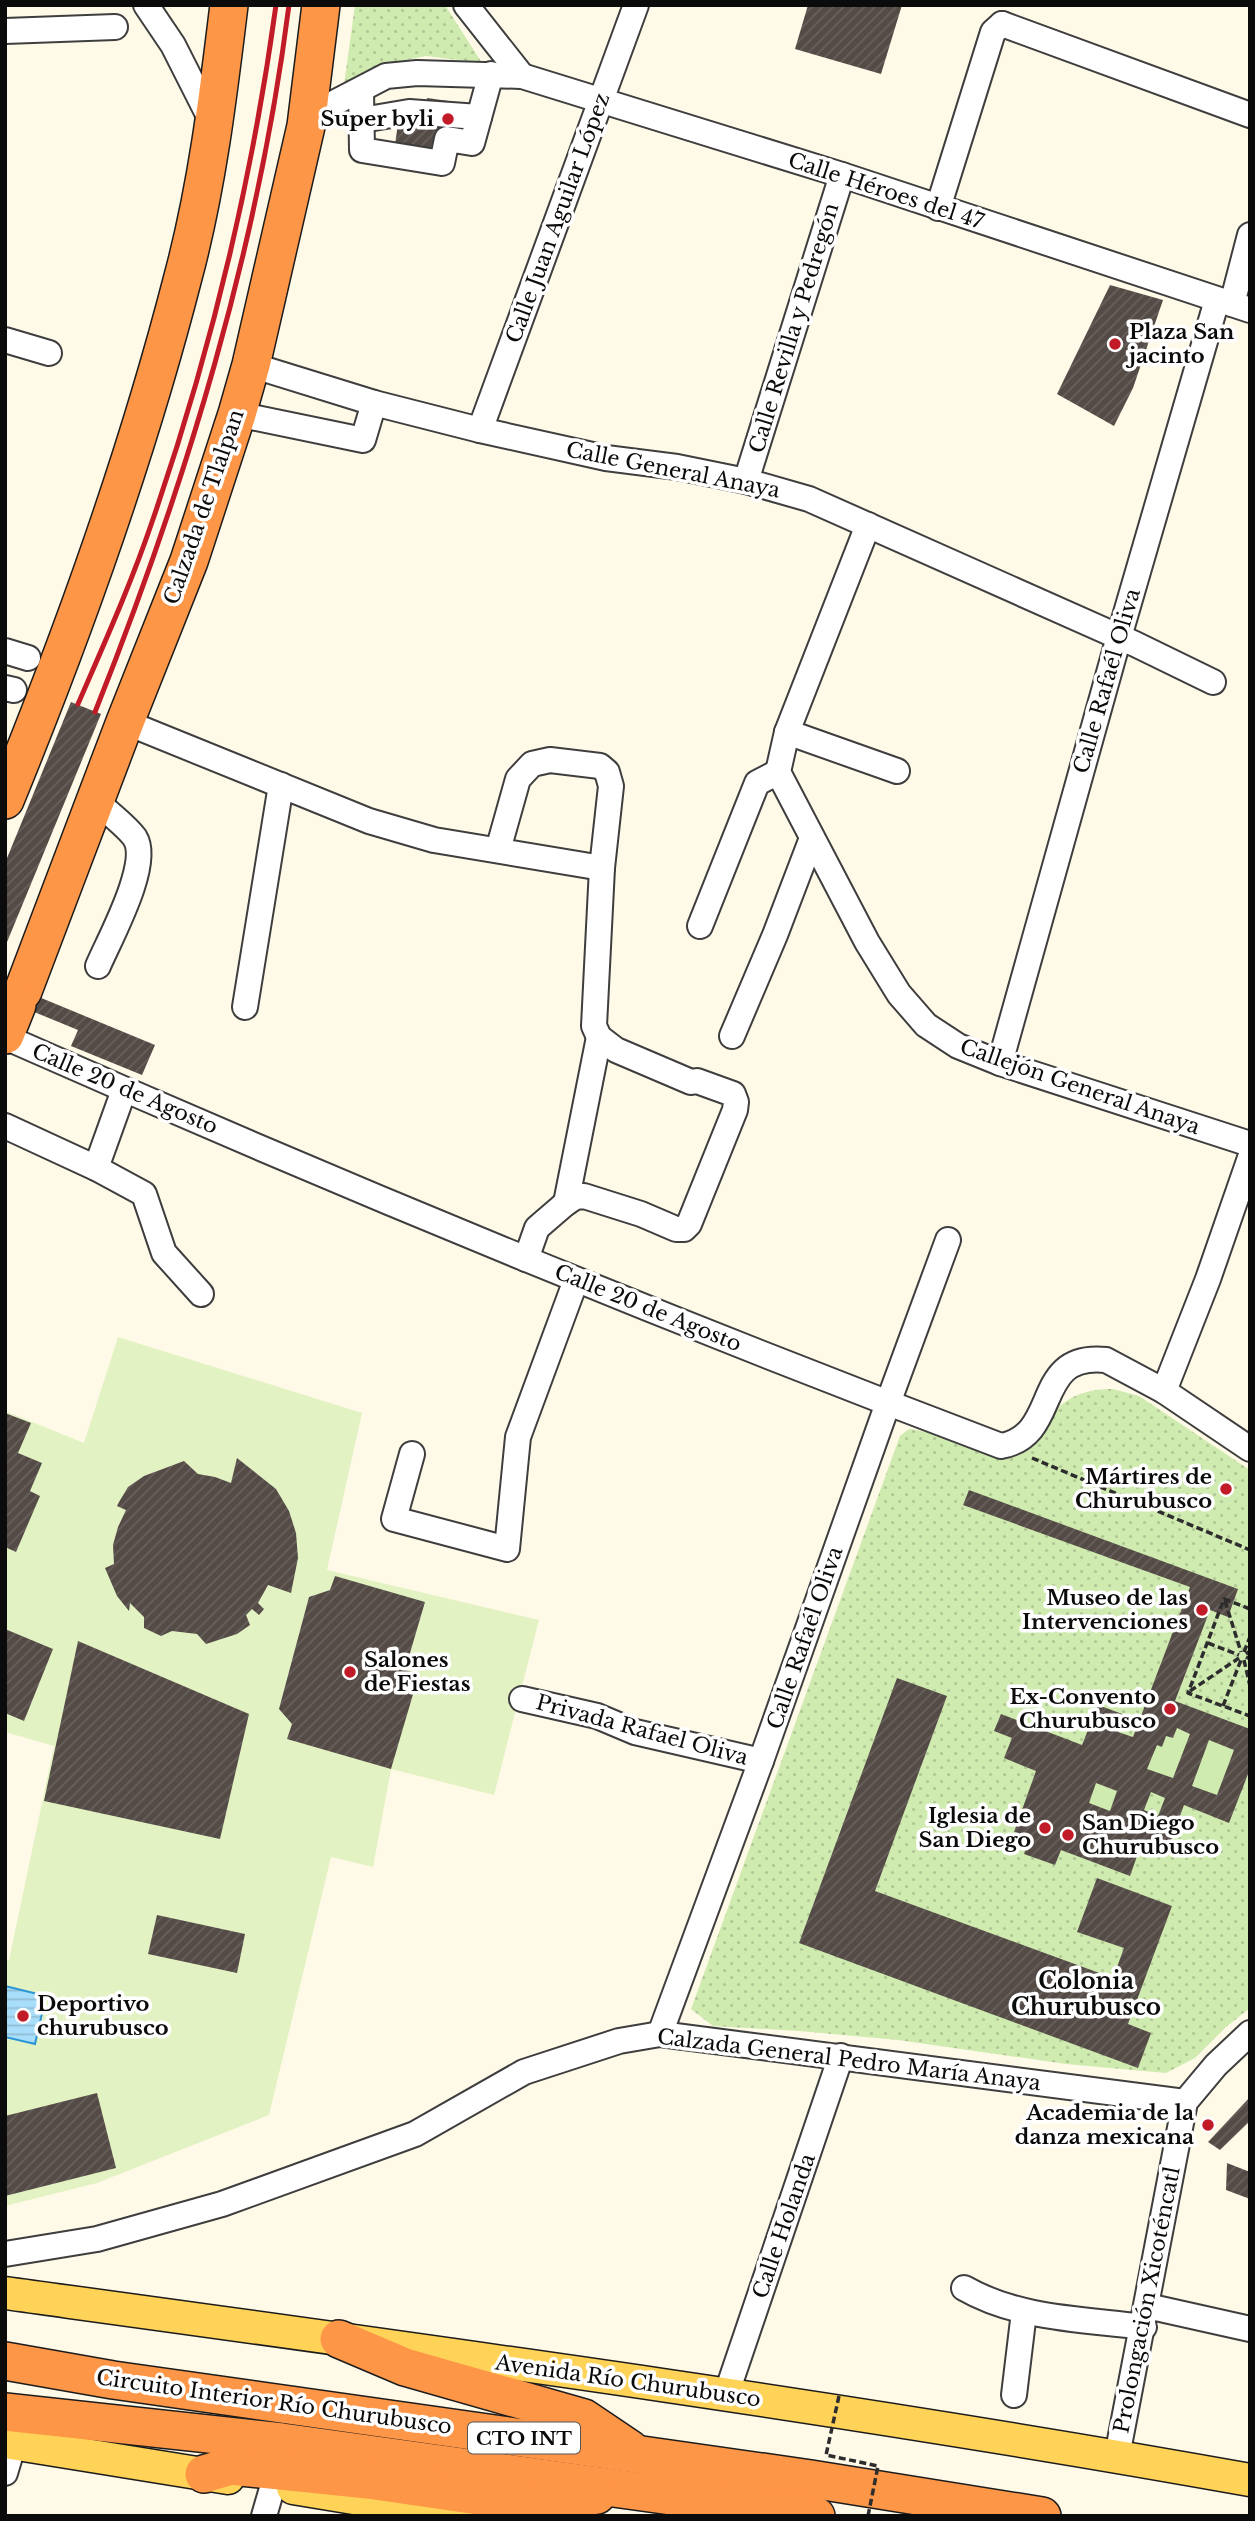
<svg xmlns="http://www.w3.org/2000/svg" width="1255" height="2521" font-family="'Libre Baskerville',serif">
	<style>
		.grass { fill: url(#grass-dots) }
		.garden { fill: #d0ebb0 }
		.pitch { fill: #e3f2c3 }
		.water { fill: url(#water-rules); stroke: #2c96d5; stroke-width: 2 }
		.building { fill: url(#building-hatch); fill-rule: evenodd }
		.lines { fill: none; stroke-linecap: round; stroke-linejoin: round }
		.minor-casing { stroke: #3e3e3e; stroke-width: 28 }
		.major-casing { stroke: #1c1c1c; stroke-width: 35 }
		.highway-casing { stroke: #1c1c1c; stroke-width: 40 }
		.path { stroke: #2d2d2d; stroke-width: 3.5; stroke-dasharray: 7 3.5; stroke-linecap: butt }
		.minor { stroke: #fff; stroke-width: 24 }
		.major { stroke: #ffd258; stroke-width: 32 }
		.highway { stroke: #fe9648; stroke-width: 37 }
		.rail { stroke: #c21b28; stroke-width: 5 }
		.path-bridge { stroke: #2d2d2d; stroke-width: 3.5; stroke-dasharray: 7 3.5; stroke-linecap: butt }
		.poi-dot { fill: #c21b28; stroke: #fff; stroke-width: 2.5 }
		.labels { text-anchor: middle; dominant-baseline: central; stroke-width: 7; stroke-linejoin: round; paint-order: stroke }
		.shield { fill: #fff; stroke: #545454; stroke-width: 2 }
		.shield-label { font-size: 19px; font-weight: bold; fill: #0b0b0b }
		.poi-label { font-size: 21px; font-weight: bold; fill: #0b0b0b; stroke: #fff; text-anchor: end }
		.street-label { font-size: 21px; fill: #0b0b0b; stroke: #fff }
		.neighbourhood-label { font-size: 23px; font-weight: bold; fill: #0b0b0b; stroke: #fff }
	</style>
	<defs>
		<pattern id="grass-dots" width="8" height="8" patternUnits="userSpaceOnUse" patternTransform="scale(1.75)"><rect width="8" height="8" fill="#d0ebb0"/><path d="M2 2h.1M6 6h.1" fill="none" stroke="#b1c896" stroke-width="1.8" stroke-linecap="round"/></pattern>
		<pattern id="water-rules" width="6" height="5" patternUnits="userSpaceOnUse" patternTransform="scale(1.75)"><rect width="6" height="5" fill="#a9defa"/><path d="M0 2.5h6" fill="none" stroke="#90bdd5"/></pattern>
		<pattern id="building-hatch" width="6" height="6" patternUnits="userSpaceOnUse" patternTransform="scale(1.75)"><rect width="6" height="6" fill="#544b46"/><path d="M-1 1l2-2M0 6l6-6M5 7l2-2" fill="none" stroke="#68605c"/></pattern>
	</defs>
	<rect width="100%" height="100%" fill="#fffae8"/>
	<g class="grass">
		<polygon points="355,5 445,5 482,63 426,56 391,63 344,85"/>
		<path d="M 1113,1389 L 1139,1396 L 1250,1470 L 1250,2008 L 1226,2027 L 1195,2058 L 1166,2073 L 1066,2064 L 898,2040 L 799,2031 L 713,2026 L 691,2009 L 900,1436 L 909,1429 C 940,1431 981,1459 1009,1458 C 1033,1456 1043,1423 1058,1408 C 1073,1393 1093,1389 1113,1389 Z"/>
	</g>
	<g class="garden">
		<polygon points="1177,1728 1190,1734 1173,1778 1147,1769 1157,1745 1162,1747 1166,1736 1173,1738"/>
		<polygon points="1209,1740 1234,1750 1217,1795 1192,1786"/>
		<polygon points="1096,1783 1117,1791 1110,1811 1089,1803"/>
	</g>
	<polygon class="pitch" points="118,1337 362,1413 327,1570 539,1620 494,1795 391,1769 373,1867 331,1857 269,2115 97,2183 5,2206 5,1960 9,1960 54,1746 5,1732 5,1411 84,1443"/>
	<polygon class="water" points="5,1986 46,1996 35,2044 5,2037"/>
	<g class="building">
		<polygon points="808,5 902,5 881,74 795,49"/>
		<polygon points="427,98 470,104 466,133 436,156 394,151 398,124 424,127"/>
		<polygon points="1110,285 1163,300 1133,388 1114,426 1057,394"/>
		<polygon points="71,702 101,714 5,947 5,863"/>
		<polygon points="5,983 155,1045 142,1075 71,1046 78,1030 5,1000"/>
		<polygon points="5,1413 31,1423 18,1453 42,1463 30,1491 40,1496 16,1552 5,1547"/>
		<polygon points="237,1458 276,1489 289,1511 296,1533 298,1558 291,1593 268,1585 258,1603 264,1609 259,1615 252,1609 246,1615 250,1625 237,1634 206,1644 197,1634 172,1631 161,1636 144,1628 144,1617 130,1603 129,1611 117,1596 105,1568 114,1564 113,1545 118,1527 126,1510 117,1506 119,1502 128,1487 144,1476 184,1461 198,1474 215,1477 231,1483"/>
		<path d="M 969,1490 L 1238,1589 L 1228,1617 L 1210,1610 L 1175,1701 L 1250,1729 L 1250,1769 L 1229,1823 L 1184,1805 L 1170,1843 L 1155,1837 L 1150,1848 L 1141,1845 L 1130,1876 L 1061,1850 L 1055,1865 L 1024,1854 L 1030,1838 L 1014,1832 L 1036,1771 L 1004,1758 L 1012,1738 L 994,1731 L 1001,1714 L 1082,1745 L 1098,1705 L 1125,1715 L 1118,1732 L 1133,1737 L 1190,1587 L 963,1505 ZM 1177,1728 L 1190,1734 L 1173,1778 L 1147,1769 L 1157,1745 L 1162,1747 L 1166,1736 L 1173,1738 ZM 1209,1740 L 1234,1750 L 1217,1795 L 1192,1786 ZM 1096,1783 L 1117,1791 L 1110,1811 L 1089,1803 ZM 1151,1792 L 1165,1798 L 1158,1816 L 1144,1810 Z"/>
		<polygon points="335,1576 425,1602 405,1670 419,1674 391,1769 287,1739 292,1724 279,1709 309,1597 330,1590"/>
		<polygon points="5,1629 53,1649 24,1721 5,1713"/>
		<polygon points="78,1641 249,1714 220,1839 44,1801"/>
		<polygon points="897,1678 947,1696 875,1891 1113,1978 1124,1948 1077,1932 1097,1878 1172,1906 1128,2024 1151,2033 1138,2068 799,1943"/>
		<polygon points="157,1915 245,1934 237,1973 148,1954"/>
		<polygon points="97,2093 116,2168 5,2196 5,2116"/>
		<polygon points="1250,2097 1250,2121 1220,2150 1208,2142"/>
		<polygon points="1227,2163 1250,2172 1250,2199 1226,2190"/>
	</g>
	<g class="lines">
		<defs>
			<g id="minor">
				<polyline points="146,5 173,45 214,126"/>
				<polyline points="466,5 522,76"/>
				<polyline points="1002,24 1250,115"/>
				<polyline points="5,31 115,27"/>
				<polyline points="361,90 362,150 442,163 447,139 472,143 491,74"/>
				<polyline points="362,120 409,112 479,117"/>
				<polyline points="306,126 336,102 386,76 417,73 522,76 842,175 1250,310"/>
				<polyline points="938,208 993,32 1002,24"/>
				<polyline points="1232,304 1250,235"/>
				<polyline points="5,340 49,353"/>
				<polyline points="251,365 374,403 480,430 606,458 677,467 746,481 809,499 1135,644 1213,682"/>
				<polyline points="237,414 363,440 374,403"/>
				<polyline points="480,430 636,5"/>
				<polyline points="746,481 842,175"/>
				<polyline points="868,525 787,732 778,772 867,942 899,994 926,1025 958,1046 1000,1063 1250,1144"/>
				<polyline points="5,651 28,658"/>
				<polyline points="5,688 14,690"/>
				<polyline points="125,722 369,821 434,840 602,868"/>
				<polyline points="787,732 897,771"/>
				<path d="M 95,800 C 106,811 127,826 135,838 C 151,864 110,938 98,966"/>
				<polyline points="498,850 518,779 532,764 550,760 600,766 607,772 611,786 602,868 594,1026 599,1037 616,1050 691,1082 697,1081 733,1094 736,1102 735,1110 689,1224 684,1229 676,1229 641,1214 584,1196 575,1197 566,1203 537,1228 526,1259"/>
				<polyline points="700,926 757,783 778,772"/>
				<polyline points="245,1007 281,785"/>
				<polyline points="732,1036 775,935 812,838"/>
				<path d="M 5,1037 C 333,1182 665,1319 1001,1446 C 1062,1435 1031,1352 1106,1360 L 1164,1391 L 1250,1449"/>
				<polyline points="1000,1063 1119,637 1217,300"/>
				<polyline points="5,1126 96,1168 144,1194 164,1253 201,1294"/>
				<polyline points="96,1168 124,1090"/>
				<polyline points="566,1203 599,1037"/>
				<polyline points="1164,1391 1208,1279 1250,1158"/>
				<polyline points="412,1454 394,1519 507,1549 518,1437 576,1280"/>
				<polyline points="522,1699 597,1716 635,1732 761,1761"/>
				<polyline points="660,2034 761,1761 888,1403 948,1240"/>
				<polyline points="5,2254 97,2239 222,2204 415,2134 524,2072 619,2041 660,2034 1185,2102"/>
				<path d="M 964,2288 C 1018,2319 1083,2319 1144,2327"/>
				<polyline points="1147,2306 1250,2329"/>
				<polyline points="726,2395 841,2056"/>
				<polyline points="1014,2395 1024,2312"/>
				<polyline points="1117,2456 1185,2102 1216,2065 1250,2033"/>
				<polyline points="5,2473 14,2443"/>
				<polyline points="264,2516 273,2485"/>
			</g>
			<g id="major">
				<path d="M 5,2293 C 421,2350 837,2406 1250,2480"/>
				<polyline points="5,2442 228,2478"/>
				<polyline points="293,2488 463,2516"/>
			</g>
			<g id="highway">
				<path d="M 5,800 C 75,629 137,456 183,277 C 207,188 218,96 229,5"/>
				<polyline points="23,991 125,722 189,561 237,414 251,365 306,126 321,5"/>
				<polyline points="5,1035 17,1005"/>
				<polyline points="339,2339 405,2367 584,2418 630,2449"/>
				<polyline points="5,2361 113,2380 811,2479 1042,2516"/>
				<polyline points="5,2412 282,2442 816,2516"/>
				<polyline points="204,2474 231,2466 368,2480 540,2505 597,2495"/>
			</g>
		</defs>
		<use href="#minor" class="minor-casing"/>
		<use href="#major" class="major-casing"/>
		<use href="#highway" class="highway-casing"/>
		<g class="path">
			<polyline points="1032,1458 1250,1550"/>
			<polyline points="1225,1601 1241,1652"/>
			<polyline points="1250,1609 1224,1599 1188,1693 1250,1716"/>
			<polyline points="1208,1643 1239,1655"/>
			<polyline points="1244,1652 1250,1637"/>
			<polyline points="1246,1654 1250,1651"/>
			<polyline points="1246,1657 1250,1659"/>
			<polyline points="1244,1660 1250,1686"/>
			<polyline points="1190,1691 1239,1658"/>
			<polyline points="1223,1706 1241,1660"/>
		</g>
		<use href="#minor" class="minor"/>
		<use href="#major" class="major"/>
		<use href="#highway" class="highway"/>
		<g class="rail">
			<path d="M 78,704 C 104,644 131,584 152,522 C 210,355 252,181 276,5"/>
			<path d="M 95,712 C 186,484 258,249 289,5"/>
		</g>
		<polyline class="path-bridge" points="839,2396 826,2455 878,2466 868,2516"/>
	</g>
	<g class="poi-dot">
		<circle cx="448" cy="119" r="7"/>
		<circle cx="1115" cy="344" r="7"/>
		<circle cx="1226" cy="1489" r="7"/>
		<circle cx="1202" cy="1610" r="7"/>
		<circle cx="350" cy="1672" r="7"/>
		<circle cx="1170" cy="1709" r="7"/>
		<circle cx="1045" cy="1828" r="7"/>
		<circle cx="1068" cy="1835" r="7"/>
		<circle cx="23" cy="2016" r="7"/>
		<circle cx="1208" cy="2125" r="7"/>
	</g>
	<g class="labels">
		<rect class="shield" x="468" y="2422.5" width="112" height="31" rx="5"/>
		<g class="shield-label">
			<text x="524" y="2438">CTO INT</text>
		</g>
		<g class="poi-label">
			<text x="434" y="119">Super byli</text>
			<text x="1129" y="332" text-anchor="start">Plaza San<tspan x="1129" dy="24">jacinto</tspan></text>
			<text x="1212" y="1477">Mártires de<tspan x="1212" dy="24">Churubusco</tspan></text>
			<text x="1188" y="1598">Museo de las<tspan x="1188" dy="24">Intervenciones</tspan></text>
			<text x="364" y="1660" text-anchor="start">Salones<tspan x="364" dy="24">de Fiestas</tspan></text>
			<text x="1156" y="1697">Ex-Convento<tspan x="1156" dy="24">Churubusco</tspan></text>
			<text x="1031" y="1816">Iglesia de<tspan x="1031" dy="24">San Diego</tspan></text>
			<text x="1082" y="1823" text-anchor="start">San Diego<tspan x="1082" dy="24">Churubusco</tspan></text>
			<text x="37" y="2004" text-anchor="start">Deportivo<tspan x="37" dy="24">churubusco</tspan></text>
			<text x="1194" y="2113">Academia de la<tspan x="1194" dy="24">danza mexicana</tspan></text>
		</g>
		<g class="street-label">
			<text transform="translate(886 191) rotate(18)">Calle Héroes del 47</text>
			<text transform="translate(558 218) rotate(-70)">Calle Juan Aguilar López</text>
			<text transform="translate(794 328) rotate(-73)">Calle Revilla y Pedregón</text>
			<text transform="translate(673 470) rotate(11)">Calle General Anaya</text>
			<text transform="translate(204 507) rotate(-71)">Calzada de Tlalpan</text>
			<text transform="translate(1107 681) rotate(-74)">Calle Rafaél Oliva</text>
			<text transform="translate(1080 1087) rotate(19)">Callejón General Anaya</text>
			<text transform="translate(125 1089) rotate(23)">Calle 20 de Agosto</text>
			<text transform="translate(648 1308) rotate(22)">Calle 20 de Agosto</text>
			<text transform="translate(805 1638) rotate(-71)">Calle Rafaél Oliva</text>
			<text transform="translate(642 1730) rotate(15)">Privada Rafael Oliva</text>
			<text transform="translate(849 2060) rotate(7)">Calzada General Pedro María Anaya</text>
			<text transform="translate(784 2226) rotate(-71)">Calle Holanda</text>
			<text transform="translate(1147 2300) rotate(-79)">Prolongación Xicoténcatl</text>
			<text transform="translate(628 2381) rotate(8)">Avenida Río Churubusco</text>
			<text transform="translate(274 2402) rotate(8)">Circuito Interior Río Churubusco</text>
		</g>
		<g class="neighbourhood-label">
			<text x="1086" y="1981">Colonia<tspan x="1086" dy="26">Churubusco</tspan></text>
		</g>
	</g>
	<rect width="1255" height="2521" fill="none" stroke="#0b0b0b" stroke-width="14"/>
</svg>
